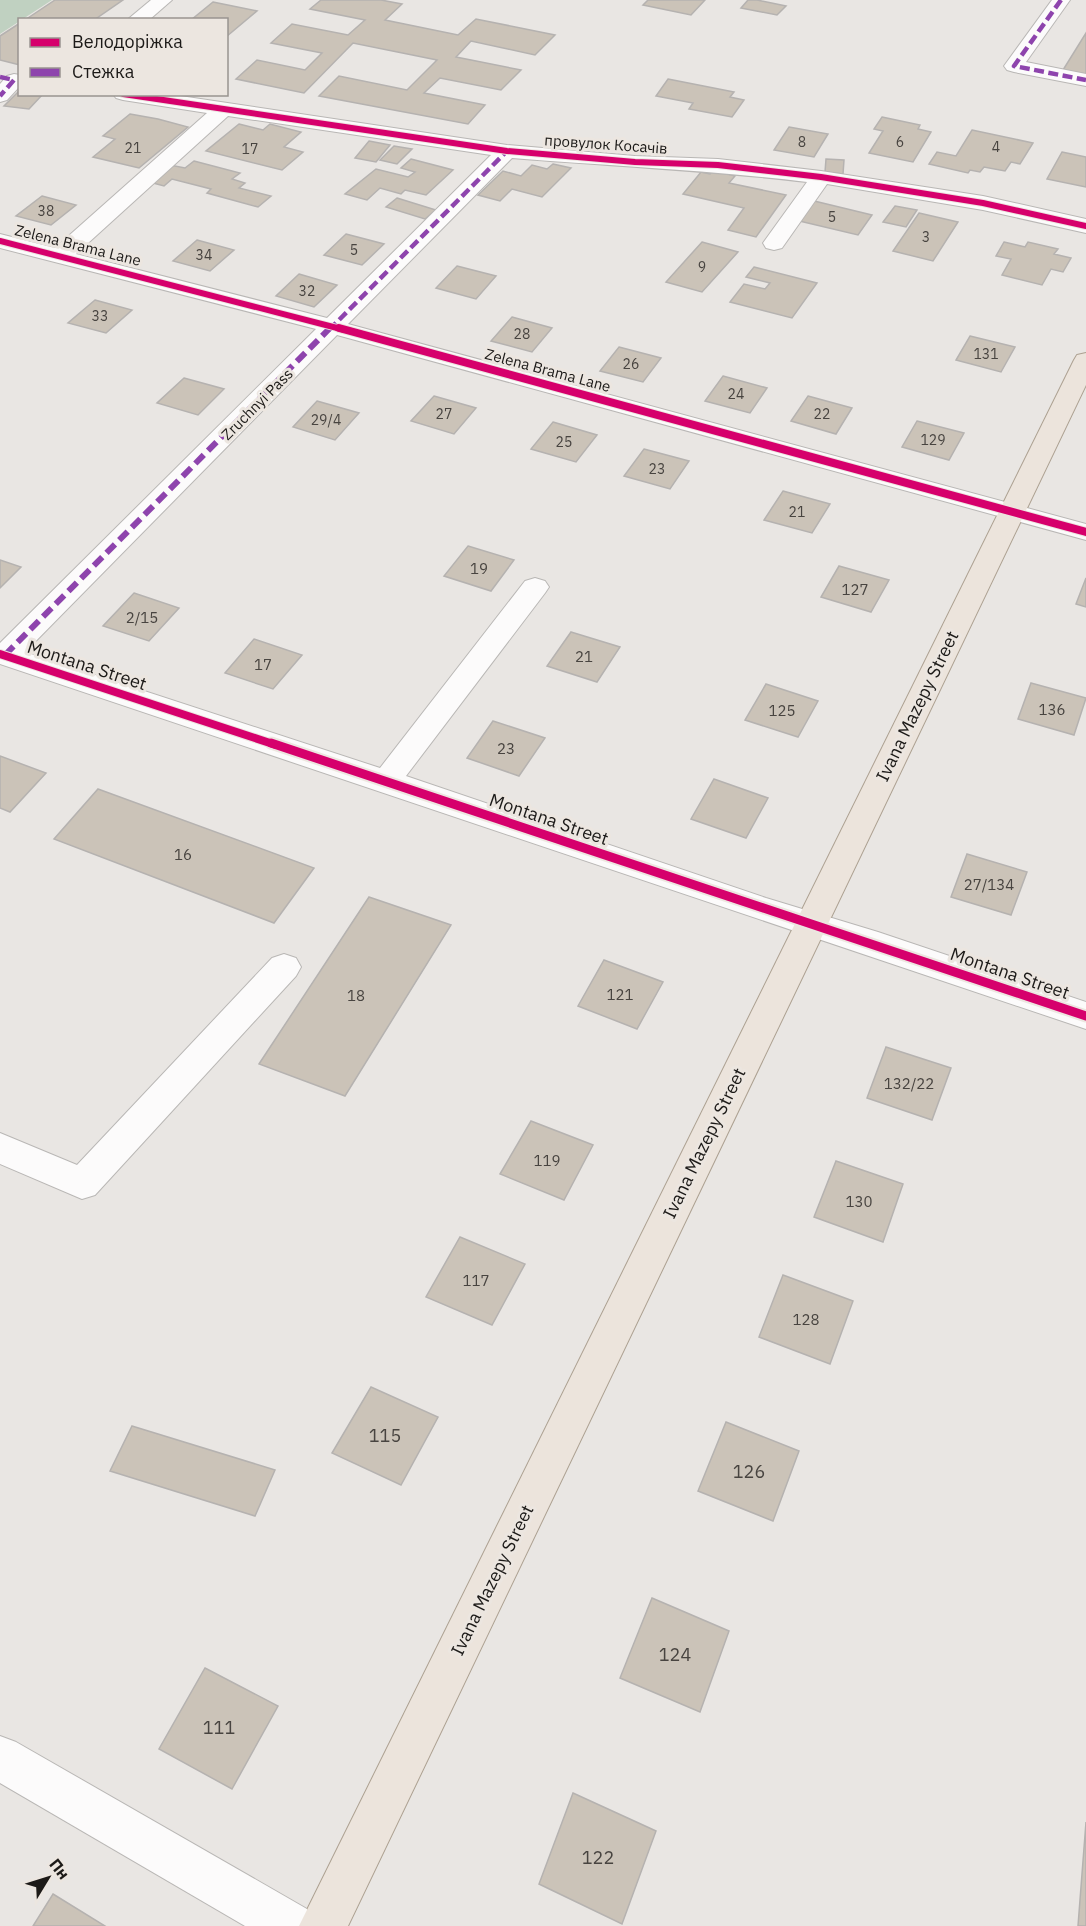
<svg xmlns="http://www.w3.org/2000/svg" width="1086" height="1926" font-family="'IBM Plex Sans',sans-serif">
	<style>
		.green { fill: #c0d1c1 }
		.building { fill: #cbc3b8; stroke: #b5b2b0; stroke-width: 1.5 }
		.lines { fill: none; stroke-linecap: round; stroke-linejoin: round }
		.minor-casing { stroke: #b9b7b5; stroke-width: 2 }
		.major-casing { stroke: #aca091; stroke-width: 2 }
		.minor { fill: #fcfbfb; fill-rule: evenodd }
		.major { fill: #ece4dc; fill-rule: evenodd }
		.quiet-far1 { stroke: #8e44ad; stroke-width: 4.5; stroke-dasharray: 10 4.5; stroke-linecap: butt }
		.quiet { stroke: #8e44ad; stroke-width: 6; stroke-dasharray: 12 6; stroke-linecap: butt }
		.cycleway-far2-casing { stroke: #ece6e0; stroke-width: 8 }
		.cycleway-far1-casing { stroke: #ece6e0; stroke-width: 10 }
		.cycleway-casing { stroke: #ece6e0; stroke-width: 13 }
		.cycleway-far2 { stroke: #d6006c; stroke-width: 6 }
		.cycleway-far1 { stroke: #d6006c; stroke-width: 8 }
		.cycleway { stroke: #d6006c; stroke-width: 9 }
		.labels { text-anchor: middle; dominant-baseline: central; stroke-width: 6; stroke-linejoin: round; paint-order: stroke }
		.far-number-label { font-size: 14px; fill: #484440 }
		.far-street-label { font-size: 15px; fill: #1c1a18; stroke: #ece6e0 }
		.number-label { font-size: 15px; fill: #484440 }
		.street-label { font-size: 18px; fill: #1c1a18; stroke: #ece6e0 }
		.near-number-label { font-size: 18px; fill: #484440 }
	</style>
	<rect width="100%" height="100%" fill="#e9e6e3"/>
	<polygon class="green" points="0,0 52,0 0,34"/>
	<g class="building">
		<polygon points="55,0 123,0 94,20 25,20"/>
		<polygon points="321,0 381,0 402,4 385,20 458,35 476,19 555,35 535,55 471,41 456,57 521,70 501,90 440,78 424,93 485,105 468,124 319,96 339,76 407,90 437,60 353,43 304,93 236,79 257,60 305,70 322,53 271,43 292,24 348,35 365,20 310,9"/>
		<polygon points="648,0 705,0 691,15 643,5"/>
		<polygon points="748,0 757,0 786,6 777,15 741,8"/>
		<polygon points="213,2 257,11 226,37 226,20 191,20"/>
		<polygon points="20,23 20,65 0,60 0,36"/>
		<polygon points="1086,33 1086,74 1063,70"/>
		<polygon points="668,79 734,92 730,97 744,100 732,117 689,109 693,103 656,96"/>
		<polygon points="20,90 20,94 43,94 29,109 4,106"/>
		<polygon points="130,114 158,119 188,127 139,168 93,157 115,139 103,136"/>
		<polygon points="882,117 920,125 918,129 931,132 913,162 869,153 883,131 874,129"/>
		<polygon points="239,124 263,130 270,124 301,132 284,147 303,152 282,170 206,151"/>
		<polygon points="789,127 828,134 814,157 774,150"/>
		<polygon points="972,130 1033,143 1020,164 1011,162 1005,171 984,167 980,172 970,170 968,173 929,164 937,152 956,156"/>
		<polygon points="369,141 390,145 376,162 355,158"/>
		<polygon points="394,146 412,149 397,164 380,160"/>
		<polygon points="1062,152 1086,157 1086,187 1047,179"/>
		<polygon points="411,159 453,170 426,195 405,190 401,194 380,188 367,200 345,194 376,169 408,177 415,172 401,168"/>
		<polygon points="826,159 844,160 843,174 825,172"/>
		<polygon points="194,161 240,173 232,179 245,183 239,188 271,196 258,207 207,193 211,189 172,179 164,186 149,182 170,165 185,168"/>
		<polygon points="553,164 571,168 542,197 512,189 500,201 478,195 503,171 521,176 532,165 547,169"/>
		<polygon points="713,170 735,176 729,183 786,195 756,237 728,230 744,208 683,194 701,172 710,174"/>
		<polygon points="42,196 76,205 51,225 16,216"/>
		<polygon points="397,198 436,210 425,219 386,207"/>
		<polygon points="806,199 872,215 858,235 791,219"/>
		<polygon points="895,206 917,210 906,227 883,222"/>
		<polygon points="919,213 958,222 933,261 893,251"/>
		<polygon points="346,234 384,244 362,265 324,255"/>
		<polygon points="197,240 234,250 210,271 173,261"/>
		<polygon points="702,242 738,252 702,292 666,282"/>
		<polygon points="1004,242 1025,247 1028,242 1058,249 1054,254 1071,258 1063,272 1051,269 1042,285 1002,275 1011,259 996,256"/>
		<polygon points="457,266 496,276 476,299 436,288"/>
		<polygon points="754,267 817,283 792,318 730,302 744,284 765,289 770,283 746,277"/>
		<polygon points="299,274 337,285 314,307 276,296"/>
		<polygon points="95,300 132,310 106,333 68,323"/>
		<polygon points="512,317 552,328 532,352 491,341"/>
		<polygon points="970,336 1015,347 1001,372 956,360"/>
		<polygon points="619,347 661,358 643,382 600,371"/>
		<polygon points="723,376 767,388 750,413 705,401"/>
		<polygon points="184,378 224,389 198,415 157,403"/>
		<polygon points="434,396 476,408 454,434 411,421"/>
		<polygon points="808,396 852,408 836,434 791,421"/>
		<polygon points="317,401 359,413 335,440 293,427"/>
		<polygon points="917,421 964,433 949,460 902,447"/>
		<polygon points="553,422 597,435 576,462 531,449"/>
		<polygon points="644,449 689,461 670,489 624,476"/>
		<polygon points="783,491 830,504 812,533 764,520"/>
		<polygon points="468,546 514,560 491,591 444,576"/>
		<polygon points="0,560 21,567 0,588"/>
		<polygon points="839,566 889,580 871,612 821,597"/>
		<polygon points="1086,578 1086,607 1076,604"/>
		<polygon points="134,593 179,608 149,641 103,626"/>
		<polygon points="571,632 620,647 597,682 547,666"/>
		<polygon points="254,639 302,655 273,689 225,673"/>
		<polygon points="1031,683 1086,698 1074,735 1018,719"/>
		<polygon points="766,684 818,701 798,737 745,720"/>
		<polygon points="493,721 545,738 519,776 467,758"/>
		<polygon points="0,756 46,773 10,812 0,808"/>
		<polygon points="714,779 768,798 746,838 691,819"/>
		<polygon points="98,789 314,868 274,923 54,839"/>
		<polygon points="967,854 1027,872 1011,915 951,897"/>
		<polygon points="369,897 451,925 345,1096 259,1064"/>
		<polygon points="604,960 663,982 637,1029 578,1006"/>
		<polygon points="886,1047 951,1068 932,1120 867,1098"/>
		<polygon points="531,1121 593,1145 564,1200 500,1174"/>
		<polygon points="836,1161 903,1184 883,1242 814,1217"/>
		<polygon points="460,1237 525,1264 492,1325 426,1297"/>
		<polygon points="783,1275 853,1301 830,1364 759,1337"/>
		<polygon points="371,1387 438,1417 401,1485 332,1453"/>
		<polygon points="726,1422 799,1451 773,1521 698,1491"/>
		<polygon points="132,1426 275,1470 255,1516 110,1471"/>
		<polygon points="652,1598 729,1631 700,1712 620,1678"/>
		<polygon points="205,1668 278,1706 232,1789 159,1749"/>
		<polygon points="573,1793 656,1831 622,1924 539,1884"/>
		<polygon points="1086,1822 1086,1926 1078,1926"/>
		<polygon points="53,1894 105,1926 33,1926"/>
	</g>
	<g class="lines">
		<defs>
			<g id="minor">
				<polygon points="151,0 172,0 149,20 127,20"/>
				<polygon points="1052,0 1070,0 1026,62 1086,74 1086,86 1014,72 1007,70 1004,66"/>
				<polygon points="14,74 20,75 20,86 7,100 0,102 0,84 7,76"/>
				<path d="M 113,94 L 167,94 L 507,145 L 635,156 L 718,159 L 821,171 L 983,196 L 1086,219 L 1086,233 L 983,210 L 827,184 L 782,248 L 774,250 L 766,248 L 763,243 L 807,182 C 709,170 610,166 512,158 L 348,324 L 1086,524 L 1086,540 L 337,335 L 25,652 L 380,768 L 525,581 L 535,578 L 545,581 L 549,587 L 545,593 L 406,776 L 766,898 L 878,932 L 1086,1002 L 1086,1029 L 0,664 L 0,643 L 316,329 L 0,248 L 0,234 L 55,248 L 207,113 L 123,100 L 116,98 ZM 228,116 L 491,155 L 327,318 L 76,254 Z"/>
				<polygon points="284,954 296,958 301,967 296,976 95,1195 82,1199 0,1164 0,1133 77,1165 272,958"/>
				<polygon points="0,1736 16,1742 307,1909 314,1926 245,1926 0,1783"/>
			</g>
			<polygon id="major" points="1086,353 1086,385 348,1926 299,1926 1074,360 1077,355"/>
		</defs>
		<use href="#minor" class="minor-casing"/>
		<use href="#major" class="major-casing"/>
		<use href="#minor" class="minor"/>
		<use href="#major" class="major"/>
		<g class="quiet-far1">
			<polyline points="1061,0 1014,66 1086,80"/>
			<polyline points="0,77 14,80 0,96"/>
			<polyline points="329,330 507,151"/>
		</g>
		<polyline class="quiet" points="5,655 330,328"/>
		<defs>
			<g id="cycleway-far2">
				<polyline points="123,94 507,151 635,162 718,165 821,177 983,203 1086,226"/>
				<polyline points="0,241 345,330"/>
			</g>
			<g id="cycleway-far1">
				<polyline points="339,328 1086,532"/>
				<polyline points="0,654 276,745"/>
			</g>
			<polyline id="cycleway" points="271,743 1086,1016"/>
		</defs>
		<use href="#cycleway-far2" class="cycleway-far2-casing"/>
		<use href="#cycleway-far1" class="cycleway-far1-casing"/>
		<use href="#cycleway" class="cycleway-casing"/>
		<use href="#cycleway-far2" class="cycleway-far2"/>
		<use href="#cycleway-far1" class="cycleway-far1"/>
		<use href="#cycleway" class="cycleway"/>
	</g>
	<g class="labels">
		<g class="far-number-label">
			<text x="802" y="142">8</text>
			<text x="900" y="142">6</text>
			<text x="996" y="147">4</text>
			<text x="133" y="148">21</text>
			<text x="250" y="149">17</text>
			<text x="46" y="211">38</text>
			<text x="832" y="217">5</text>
			<text x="926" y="237">3</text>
			<text x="354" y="250">5</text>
			<text x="204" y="255">34</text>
			<text x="702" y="267">9</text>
			<text x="307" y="291">32</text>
			<text x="100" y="316">33</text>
			<text x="522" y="334">28</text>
			<text x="986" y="354">131</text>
			<text x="631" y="364">26</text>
			<text x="736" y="394">24</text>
			<text x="444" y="414">27</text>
			<text x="822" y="414">22</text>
			<text x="326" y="420">29/4</text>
			<text x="933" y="440">129</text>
			<text x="564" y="442">25</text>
			<text x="657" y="469">23</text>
			<text x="797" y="512">21</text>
		</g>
		<g class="far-street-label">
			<text transform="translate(606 144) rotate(4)">провулок Косачів</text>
			<text transform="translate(78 245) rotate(14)">Zelena Brama Lane</text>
			<text transform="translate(548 370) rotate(15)">Zelena Brama Lane</text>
			<text transform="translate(257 404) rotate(-45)">Zruchnyi Pass</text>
		</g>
		<g class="number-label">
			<text x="479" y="568">19</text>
			<text x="855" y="589">127</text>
			<text x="142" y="617">2/15</text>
			<text x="584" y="656">21</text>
			<text x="263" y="664">17</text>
			<text x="1052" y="709">136</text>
			<text x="782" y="710">125</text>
			<text x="506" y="748">23</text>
			<text x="183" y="854">16</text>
			<text x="989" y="884">27/134</text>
			<text x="620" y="994">121</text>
			<text x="356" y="995">18</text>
			<text x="909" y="1083">132/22</text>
			<text x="547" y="1160">119</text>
			<text x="859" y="1201">130</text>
			<text x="476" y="1280">117</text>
			<text x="806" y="1319">128</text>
		</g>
		<g class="street-label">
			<text transform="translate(87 665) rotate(18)">Montana Street</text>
			<text transform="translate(917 706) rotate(-64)">Ivana Mazepy Street</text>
			<text transform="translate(549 819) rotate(19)">Montana Street</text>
			<text transform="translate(1010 973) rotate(19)">Montana Street</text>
			<text transform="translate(704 1143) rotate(-64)">Ivana Mazepy Street</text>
			<text transform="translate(492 1580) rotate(-64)">Ivana Mazepy Street</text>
		</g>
		<g class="near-number-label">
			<text x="385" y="1435">115</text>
			<text x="749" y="1471">126</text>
			<text x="675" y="1654">124</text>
			<text x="219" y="1727">111</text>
			<text x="598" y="1857">122</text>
		</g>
	</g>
	<rect x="18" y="18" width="210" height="78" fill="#ece6e0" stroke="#999490" stroke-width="1.5"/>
	<rect x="30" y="38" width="30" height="9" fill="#d6006c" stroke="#999490" stroke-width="1.5"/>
	<text x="72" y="48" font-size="18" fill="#1c1a18">Велодоріжка</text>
	<rect x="30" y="68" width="30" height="9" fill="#8e44ad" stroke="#999490" stroke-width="1.5"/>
	<text x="72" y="78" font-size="18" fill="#1c1a18">Стежка</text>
	<g transform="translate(48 1878) rotate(52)" stroke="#ece6e0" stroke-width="4.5" paint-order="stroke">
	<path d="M0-4.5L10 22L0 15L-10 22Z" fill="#1c1a18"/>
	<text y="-9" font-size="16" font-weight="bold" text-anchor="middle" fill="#1c1a18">Пн</text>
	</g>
</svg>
